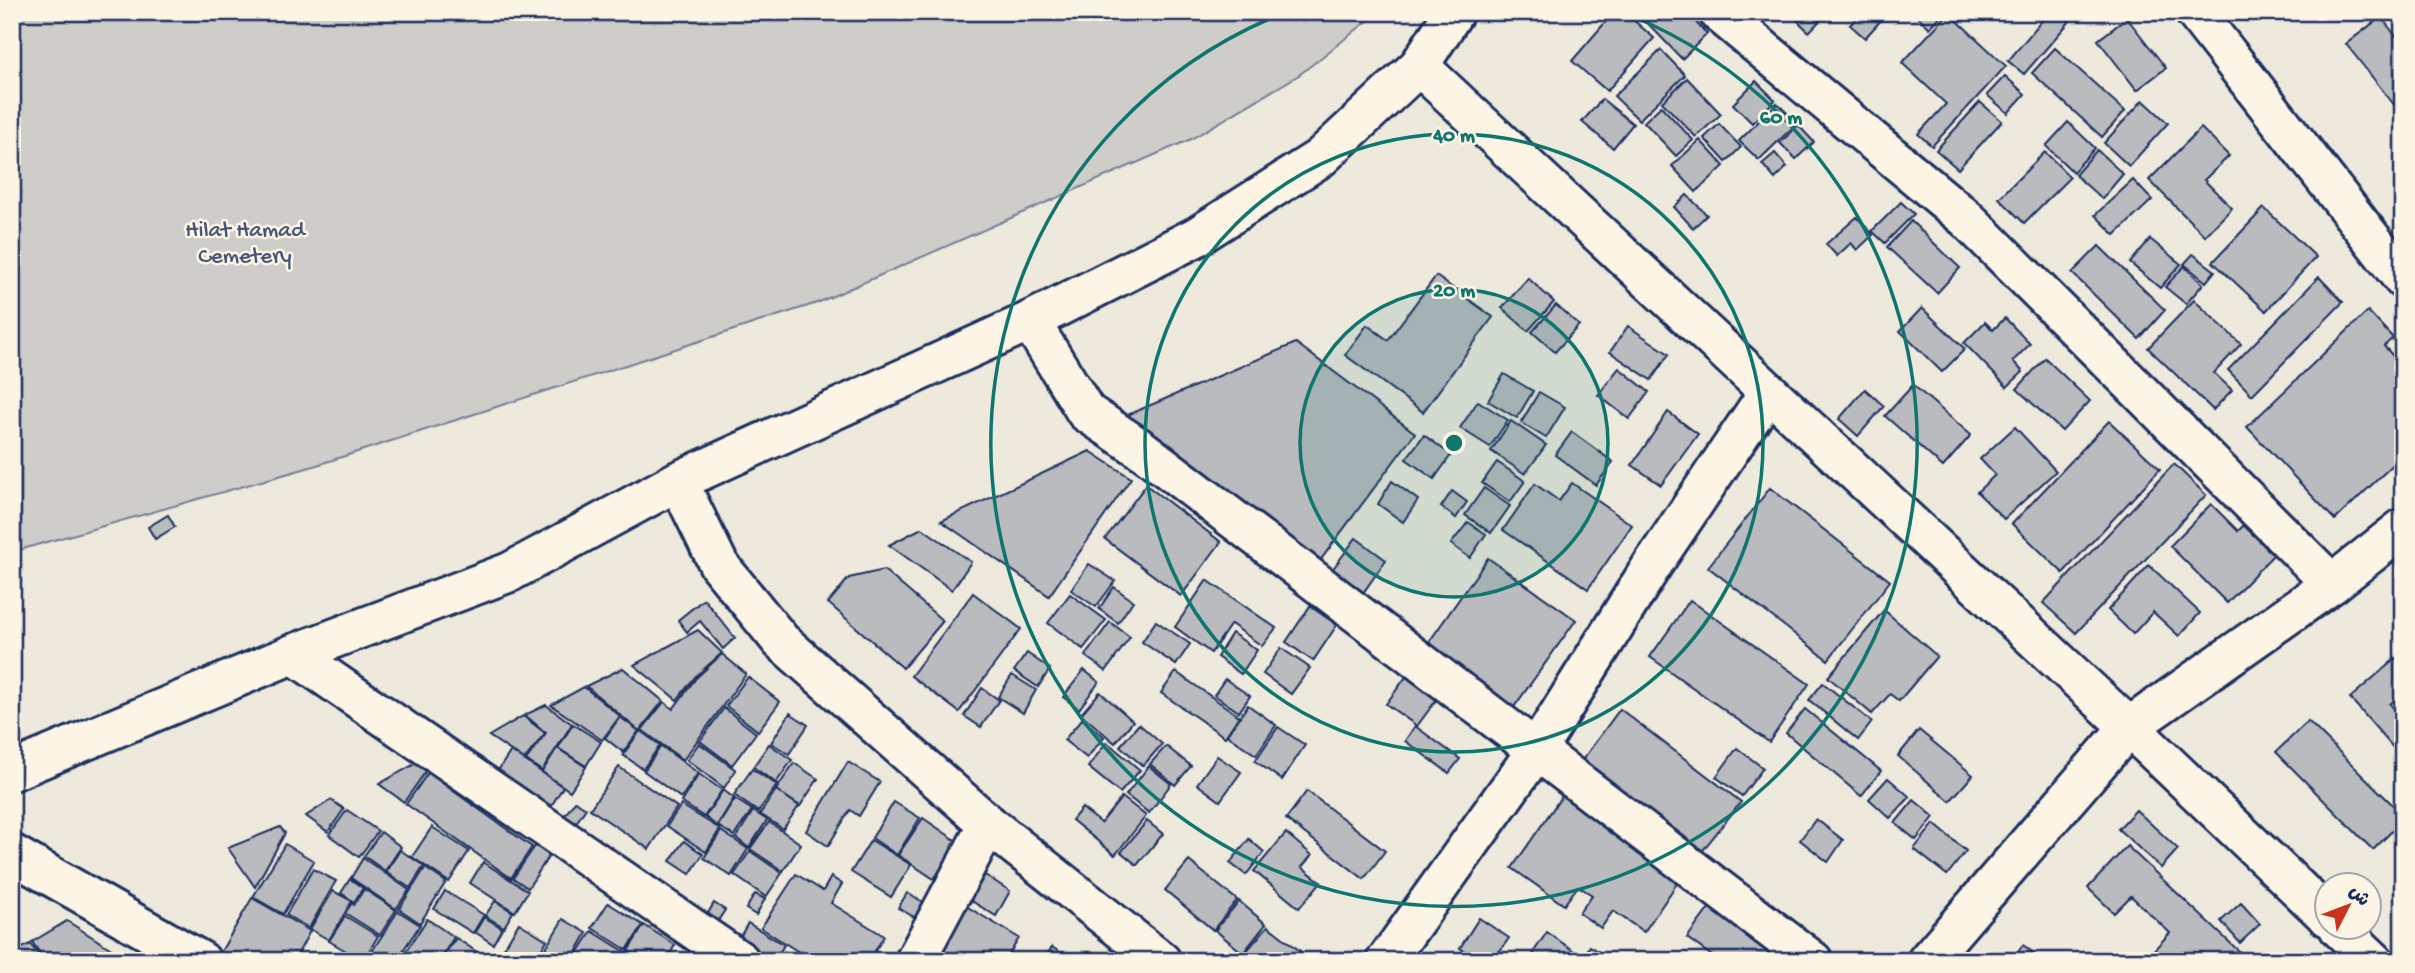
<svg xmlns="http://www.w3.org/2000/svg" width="2415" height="973" font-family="'Gochi Hand','Playpen Sans Arabic',sans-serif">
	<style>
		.green { fill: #cfcdca; stroke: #757e94; stroke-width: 2 }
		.building { fill: #babbbe; stroke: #1b2f5e; stroke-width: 2 }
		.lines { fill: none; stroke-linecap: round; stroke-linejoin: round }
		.minor-casing { stroke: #1b2f5e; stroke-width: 44 }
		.minor { stroke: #fcf5e5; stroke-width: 38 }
		.ring { fill: none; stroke: #0f766e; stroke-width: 3.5 }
		.labels { text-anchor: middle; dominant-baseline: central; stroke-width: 5; stroke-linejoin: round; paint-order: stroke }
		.park-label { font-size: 23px; fill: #485679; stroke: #fcf5e5 }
		.centre { fill: #0f766e; stroke: #fcf5e5; stroke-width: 3.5 }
		.ring-label { font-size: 21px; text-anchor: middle; font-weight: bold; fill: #0f766e; stroke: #fcf5e5; stroke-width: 5; stroke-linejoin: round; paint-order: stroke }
	</style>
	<rect width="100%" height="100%" fill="#eee9dd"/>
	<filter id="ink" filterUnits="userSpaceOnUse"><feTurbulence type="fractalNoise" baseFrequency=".0143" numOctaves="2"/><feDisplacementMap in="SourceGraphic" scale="14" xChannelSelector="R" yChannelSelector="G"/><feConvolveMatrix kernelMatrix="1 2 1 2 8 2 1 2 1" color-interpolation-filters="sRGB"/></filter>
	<g filter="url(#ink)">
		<polygon class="green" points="12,12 1379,12 1299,75 1191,139 817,303 314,466 12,552"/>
		<g class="building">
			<polygon points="1614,12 1624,12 1654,38 1607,91 1572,61"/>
			<polygon points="1637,12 1686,12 1707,34 1682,59"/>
			<polygon points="1789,12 1828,12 1809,32"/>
			<polygon points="1861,12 1874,12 1882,19 1865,38 1850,25"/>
			<polygon points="1913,12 1944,12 1930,28"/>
			<polygon points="2049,12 2059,12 2070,21 2024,74 2008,61"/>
			<polygon points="1949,13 2006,66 1932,146 1918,134 1946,104 1902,63"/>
			<polygon points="2381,17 2403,45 2403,116 2346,44"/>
			<polygon points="2127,18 2166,68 2137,90 2098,40"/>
			<polygon points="2055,48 2125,111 2102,137 2032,73"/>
			<polygon points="1661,50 1685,75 1639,120 1614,96"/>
			<polygon points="2005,76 2025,94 2008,113 1987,95"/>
			<polygon points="1687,78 1721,114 1696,137 1662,102"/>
			<polygon points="1756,81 1775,100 1752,123 1733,104"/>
			<polygon points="1602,99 1633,124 1613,148 1582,122"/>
			<polygon points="2143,100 2168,123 2129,166 2104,143"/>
			<polygon points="1980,102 2002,121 1958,169 1936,150"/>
			<polygon points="1777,103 1797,123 1759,160 1739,141"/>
			<polygon points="1661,106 1693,140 1676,156 1644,122"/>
			<polygon points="2068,122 2095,148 2073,172 2046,146"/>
			<polygon points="1719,124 1741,147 1726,162 1704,138"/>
			<polygon points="1798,125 1814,142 1796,159 1780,143"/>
			<polygon points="2201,128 2229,156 2204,180 2232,208 2205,236 2149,180"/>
			<polygon points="1700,140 1724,166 1696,192 1672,166"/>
			<polygon points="2097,150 2123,174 2102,199 2075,175"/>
			<polygon points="2045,152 2070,177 2024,223 1999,198"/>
			<polygon points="1775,153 1787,167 1775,179 1762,164"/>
			<polygon points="2133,180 2152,200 2115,235 2095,215"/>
			<polygon points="1687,195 1707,215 1693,228 1674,207"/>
			<polygon points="1901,202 1914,214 1885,243 1872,231"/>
			<polygon points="2264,208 2316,257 2266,311 2213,262"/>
			<polygon points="1857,217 1873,235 1857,250 1851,243 1837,256 1826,244"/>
			<polygon points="1911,221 1960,268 1937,293 1887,247"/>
			<polygon points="2150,239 2181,264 2160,288 2130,263"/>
			<polygon points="2099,246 2165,310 2139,339 2072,273"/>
			<polygon points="2193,254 2215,271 2206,282 2184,264"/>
			<polygon points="2184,266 2203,284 2186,304 2165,287"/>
			<polygon points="1436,276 1493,317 1423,412 1345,355 1367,325 1388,340"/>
			<polygon points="2319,277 2343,302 2252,395 2228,370"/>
			<polygon points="1528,278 1554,302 1528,331 1502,308"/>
			<polygon points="2194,300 2241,344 2214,373 2232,390 2213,410 2148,348"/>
			<polygon points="1556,305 1579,325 1555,352 1532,332"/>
			<polygon points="1922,308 1965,349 1942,372 1900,331"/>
			<polygon points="2368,311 2393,338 2384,346 2403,367 2403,386 2400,389 2403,392 2403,455 2335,520 2247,427"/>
			<polygon points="2005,318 2030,344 2013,361 2023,372 2007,387 1964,343 1985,322 1993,330"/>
			<polygon points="1628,326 1669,354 1651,380 1610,352"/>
			<polygon points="1296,343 1415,433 1319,562 1125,416"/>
			<polygon points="2045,358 2090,401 2062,431 2017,389"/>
			<polygon points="1619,368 1649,392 1629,419 1598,395"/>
			<polygon points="1504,374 1533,391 1517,418 1488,401"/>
			<polygon points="1913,385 1971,435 1943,467 1885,416"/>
			<polygon points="1865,389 1884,406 1858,436 1839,419"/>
			<polygon points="1539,392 1565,407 1546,438 1521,423"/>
			<polygon points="1478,401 1508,420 1490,447 1460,428"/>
			<polygon points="1668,412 1698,434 1661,485 1632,465"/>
			<polygon points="1511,421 1546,445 1525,474 1491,451"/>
			<polygon points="2109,421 2160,469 2063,573 2012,524"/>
			<polygon points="2015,427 2056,471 2004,519 1977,492 1995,475 1980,459"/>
			<polygon points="1572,432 1613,462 1596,485 1555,455"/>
			<polygon points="1424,435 1451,455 1434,479 1406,459"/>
			<polygon points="1090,451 1131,478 1049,596 941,521"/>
			<polygon points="1497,462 1525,481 1510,502 1482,483"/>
			<polygon points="2174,464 2206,495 2076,633 2043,603"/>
			<polygon points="1392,481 1418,500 1403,522 1378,504"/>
			<polygon points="1572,483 1632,525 1588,589 1503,530 1535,484 1559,501"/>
			<polygon points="1146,485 1221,542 1181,596 1105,539"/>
			<polygon points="1484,488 1510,506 1491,533 1465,515"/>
			<polygon points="1770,488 1890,581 1828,660 1708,567"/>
			<polygon points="1452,491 1467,502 1456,518 1441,507"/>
			<polygon points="2211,504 2238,531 2245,524 2274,554 2227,603 2170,546"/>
			<polygon points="168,515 175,527 155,539 148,527"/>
			<polygon points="1468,522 1486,534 1470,558 1451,544"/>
			<polygon points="922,528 971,562 952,590 889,545"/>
			<polygon points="1356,538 1386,560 1363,593 1332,570"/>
			<polygon points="1488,558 1576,620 1509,714 1422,652"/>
			<polygon points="1089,564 1115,581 1096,607 1071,590"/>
			<polygon points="2149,565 2200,613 2179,636 2153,612 2133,634 2108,610"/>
			<polygon points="884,570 943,621 903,668 828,603 849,578"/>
			<polygon points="1207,580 1276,628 1262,646 1231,624 1211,653 1175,627"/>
			<polygon points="1114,587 1133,601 1118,623 1099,609"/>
			<polygon points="973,593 1021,629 959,712 911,676"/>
			<polygon points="1070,594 1106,620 1083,649 1048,623"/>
			<polygon points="704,599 735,638 723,649 700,621 687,632 678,620"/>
			<polygon points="1690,600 1809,684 1769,742 1650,657"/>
			<polygon points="1310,606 1337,625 1313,661 1286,642"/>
			<polygon points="1884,610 1937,656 1899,701 1890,694 1872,714 1828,677"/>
			<polygon points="1156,621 1190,644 1176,665 1142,642"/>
			<polygon points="1110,622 1130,637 1106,671 1085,656"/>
			<polygon points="698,630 722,653 695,677 677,700 634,665"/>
			<polygon points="1232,633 1257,650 1241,674 1217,657"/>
			<polygon points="1281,648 1310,668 1291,694 1263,674"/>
			<polygon points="2403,652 2403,693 2390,704 2403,718 2402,758 2350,698"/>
			<polygon points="1027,653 1050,669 1038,687 1014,671"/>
			<polygon points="722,654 746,674 683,760 642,730 664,702 673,709 696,678"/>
			<polygon points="623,668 663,701 639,731 586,686"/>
			<polygon points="1084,670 1099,682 1079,709 1063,697"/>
			<polygon points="1176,672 1239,716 1225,737 1161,693"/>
			<polygon points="1012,675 1036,690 1023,713 998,697"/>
			<polygon points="748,677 780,702 758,731 726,706"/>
			<polygon points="1406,677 1437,699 1417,726 1386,704"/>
			<polygon points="1225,679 1250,696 1239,712 1214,695"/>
			<polygon points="1823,683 1872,722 1858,740 1809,700"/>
			<polygon points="584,687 620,716 602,740 551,705"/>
			<polygon points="982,688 999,700 981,727 964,716"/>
			<polygon points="1100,692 1133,721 1115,743 1081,714"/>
			<polygon points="546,705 572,724 542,771 526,760 546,733 525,715"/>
			<polygon points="1248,705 1276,725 1256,755 1227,735"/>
			<polygon points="724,708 756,733 732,765 700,741"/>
			<polygon points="1620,709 1741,802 1699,855 1580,763"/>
			<polygon points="1805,709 1881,771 1861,796 1786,733"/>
			<polygon points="790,713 808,725 789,754 771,743"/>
			<polygon points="523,716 545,733 524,760 489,736"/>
			<polygon points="620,717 639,731 623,752 605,738"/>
			<polygon points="1082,719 1104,737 1087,758 1064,740"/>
			<polygon points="2308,721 2403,815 2403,820 2373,850 2276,752"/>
			<polygon points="573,724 601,742 586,766 558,748"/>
			<polygon points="1139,724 1162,744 1143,766 1120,746"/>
			<polygon points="1415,726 1460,759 1449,773 1405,741"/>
			<polygon points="1278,727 1305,745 1282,780 1255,761"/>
			<polygon points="1919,730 1973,775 1950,801 1898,756"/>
			<polygon points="640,731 660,745 643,769 623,755"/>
			<polygon points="1107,742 1140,770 1120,793 1088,767"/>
			<polygon points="699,743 736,770 724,788 687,760"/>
			<polygon points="769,744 792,760 776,783 753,767"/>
			<polygon points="661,746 698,773 681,798 644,771"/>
			<polygon points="1166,746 1191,766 1175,785 1150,764"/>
			<polygon points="557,748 586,767 570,791 542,772"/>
			<polygon points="1737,748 1763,768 1742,796 1716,777"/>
			<polygon points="511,751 563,787 548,811 495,775"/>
			<polygon points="1217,756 1241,772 1220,801 1197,784"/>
			<polygon points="848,762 880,782 859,816 850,810 828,846 806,831"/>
			<polygon points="794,763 818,779 800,806 776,790"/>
			<polygon points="415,764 426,771 404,802 379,784"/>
			<polygon points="1149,766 1171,784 1149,813 1126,795"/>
			<polygon points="619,767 677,807 649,849 590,809"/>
			<polygon points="752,769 777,785 758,812 734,795"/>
			<polygon points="428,773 532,847 511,878 406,804"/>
			<polygon points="699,774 722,790 704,817 681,802"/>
			<polygon points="1888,778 1910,797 1890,818 1869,799"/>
			<polygon points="723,790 734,798 717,826 705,817"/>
			<polygon points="776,790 799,806 783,829 760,814"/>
			<polygon points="1307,791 1385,851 1364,879 1286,819"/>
			<polygon points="1562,796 1680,879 1644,932 1613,911 1601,928 1579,913 1592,895 1578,886 1564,905 1512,868"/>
			<polygon points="1122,797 1146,816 1115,855 1072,820 1082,808 1101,823"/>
			<polygon points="735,799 752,810 734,836 718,826"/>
			<polygon points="331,800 344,809 328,832 306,816"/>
			<polygon points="1914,800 1934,817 1916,840 1895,823"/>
			<polygon points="575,801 586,808 574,826 563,818"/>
			<polygon points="894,802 920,818 897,855 872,838"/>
			<polygon points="681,805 720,829 706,852 667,826"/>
			<polygon points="347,810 378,831 359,857 329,835"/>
			<polygon points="2136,810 2178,849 2161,868 2118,829"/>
			<polygon points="753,811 767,820 749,848 736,838"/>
			<polygon points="923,818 958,842 934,879 898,855"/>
			<polygon points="1816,819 1843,840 1828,862 1800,840"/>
			<polygon points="1147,821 1163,834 1137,865 1121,852"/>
			<polygon points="769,822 801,844 783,871 750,849"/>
			<polygon points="1934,824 1966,851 1947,875 1914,849"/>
			<polygon points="280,827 285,833 255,887 228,848"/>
			<polygon points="432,827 469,851 449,882 412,857"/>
			<polygon points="721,831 748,849 731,876 704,858"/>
			<polygon points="381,832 401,847 385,871 364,856"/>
			<polygon points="1286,833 1312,855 1302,867 1321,882 1299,908 1254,871"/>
			<polygon points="540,839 554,848 528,888 513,878"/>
			<polygon points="1249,839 1264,852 1246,875 1230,863"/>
			<polygon points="871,840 911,865 891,897 851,872"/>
			<polygon points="684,841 703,854 690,874 670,861"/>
			<polygon points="285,844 314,861 283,914 253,897"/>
			<polygon points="2127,846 2241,953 2234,961 2153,961 2148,956 2170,933 2131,896 2114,913 2088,888"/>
			<polygon points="400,850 424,866 410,888 386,872"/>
			<polygon points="750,851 782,873 766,897 734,875"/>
			<polygon points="363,858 409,890 396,909 351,878"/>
			<polygon points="1189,861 1237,900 1213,930 1165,890"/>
			<polygon points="483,862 528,891 515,912 470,883"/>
			<polygon points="425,868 446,882 420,923 399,909"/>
			<polygon points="313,869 336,881 309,928 286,915"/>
			<polygon points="796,874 823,891 831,877 842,884 831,903 884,936 869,961 813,961 761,928"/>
			<polygon points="985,875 1010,891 996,916 970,900"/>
			<polygon points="350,879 363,888 354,902 341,893"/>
			<polygon points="364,889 396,910 380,935 345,913 352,903 354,905"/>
			<polygon points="333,891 352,901 329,940 310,929"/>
			<polygon points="445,891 484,915 473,933 434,909"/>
			<polygon points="907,893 925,903 916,918 898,908"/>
			<polygon points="755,894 765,899 756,915 746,909"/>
			<polygon points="252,898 310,931 294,961 229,961 219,955"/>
			<polygon points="495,901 513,912 504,927 485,916"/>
			<polygon points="1239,901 1266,924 1243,953 1215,930"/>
			<polygon points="608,903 643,925 627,950 592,928"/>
			<polygon points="714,903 725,910 717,922 707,915"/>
			<polygon points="2241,903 2260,924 2240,943 2221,921"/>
			<polygon points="966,906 1019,938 1005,961 940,961 934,957"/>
			<polygon points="1710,907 1786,961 1719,961 1687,938"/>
			<polygon points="398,911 420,925 396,961 369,961 367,959"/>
			<polygon points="345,916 378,936 363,961 329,941"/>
			<polygon points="484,917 502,928 493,944 475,932"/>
			<polygon points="1479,918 1509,938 1493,961 1480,961 1460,948"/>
			<polygon points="427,919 454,937 439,961 417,961 405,953"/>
			<polygon points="563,919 587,933 571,961 538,961"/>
			<polygon points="67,921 116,952 108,961 46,961 32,942"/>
			<polygon points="519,923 547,940 535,961 525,961 504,948"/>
			<polygon points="748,923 784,945 774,961 767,961 737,942"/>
			<polygon points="644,925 675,945 666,961 643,961 628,951"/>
			<polygon points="1268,926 1300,951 1292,961 1252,961 1244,954"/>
			<polygon points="592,931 640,961 585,961 576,956"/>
			<polygon points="1547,932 1578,954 1573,961 1544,961 1533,953"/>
			<polygon points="456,938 483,956 480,961 440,961"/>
			<polygon points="30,944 41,957 33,961 12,961 12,953"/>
			<polygon points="2023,945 2044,961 2011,961"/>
			<polygon points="1590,946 1612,961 1580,961"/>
			<polygon points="1052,947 1073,961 1043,961"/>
			<polygon points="504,951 522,961 498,961"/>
		</g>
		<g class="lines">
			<defs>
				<g id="minor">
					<polyline points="1718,12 1967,219 2332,584"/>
					<polyline points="2195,12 2403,279"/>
					<polyline points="1419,66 2129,727 2328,917"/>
					<polyline points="1030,321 1086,412 1144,451 1813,961"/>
					<polyline points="678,481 719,565 781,641 988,824 1161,961"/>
					<polyline points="293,654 740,961"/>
					<polyline points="12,771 293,654 510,572 678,481 1030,321 1196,237 1320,158 1419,66 1454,12"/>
					<polyline points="12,854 201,961"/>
					<polyline points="2339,928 2374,961"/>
					<polyline points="915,961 988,824"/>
					<polyline points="1386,961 1536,751 1653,564 1768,393"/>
					<polyline points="1927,961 2129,727 2332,584 2403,528"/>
				</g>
			</defs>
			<use href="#minor" class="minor-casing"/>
			<use href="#minor" class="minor"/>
		</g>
	</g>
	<circle cx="1454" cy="443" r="154" fill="#0f766e" fill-opacity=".12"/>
	<g class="ring">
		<circle cx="1454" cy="443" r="154"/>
		<circle cx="1454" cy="443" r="309"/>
		<path d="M1627 14A463 463 0 1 1 1281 14"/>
	</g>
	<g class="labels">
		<g class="park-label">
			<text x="245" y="231">Hilat Hamad<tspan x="245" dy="26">Cemetery</tspan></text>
		</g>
	</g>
	<circle cx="1454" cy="443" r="10" class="centre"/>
	<g class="ring-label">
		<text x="1781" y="123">60 m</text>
		<text x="1454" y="141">40 m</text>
		<text x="1454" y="296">20 m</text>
	</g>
	<rect width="2415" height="973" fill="none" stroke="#fcf5e5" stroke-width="42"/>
	<rect x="21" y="21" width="2373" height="931" fill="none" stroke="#1b2f5e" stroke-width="2.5" filter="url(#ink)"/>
	<g transform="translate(2348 906) rotate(48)"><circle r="33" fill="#fcf5e5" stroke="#a2a6af" stroke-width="2"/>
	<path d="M0-5L12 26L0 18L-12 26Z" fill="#c8321e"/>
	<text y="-10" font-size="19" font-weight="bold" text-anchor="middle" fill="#1b2f5e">ش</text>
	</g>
</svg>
